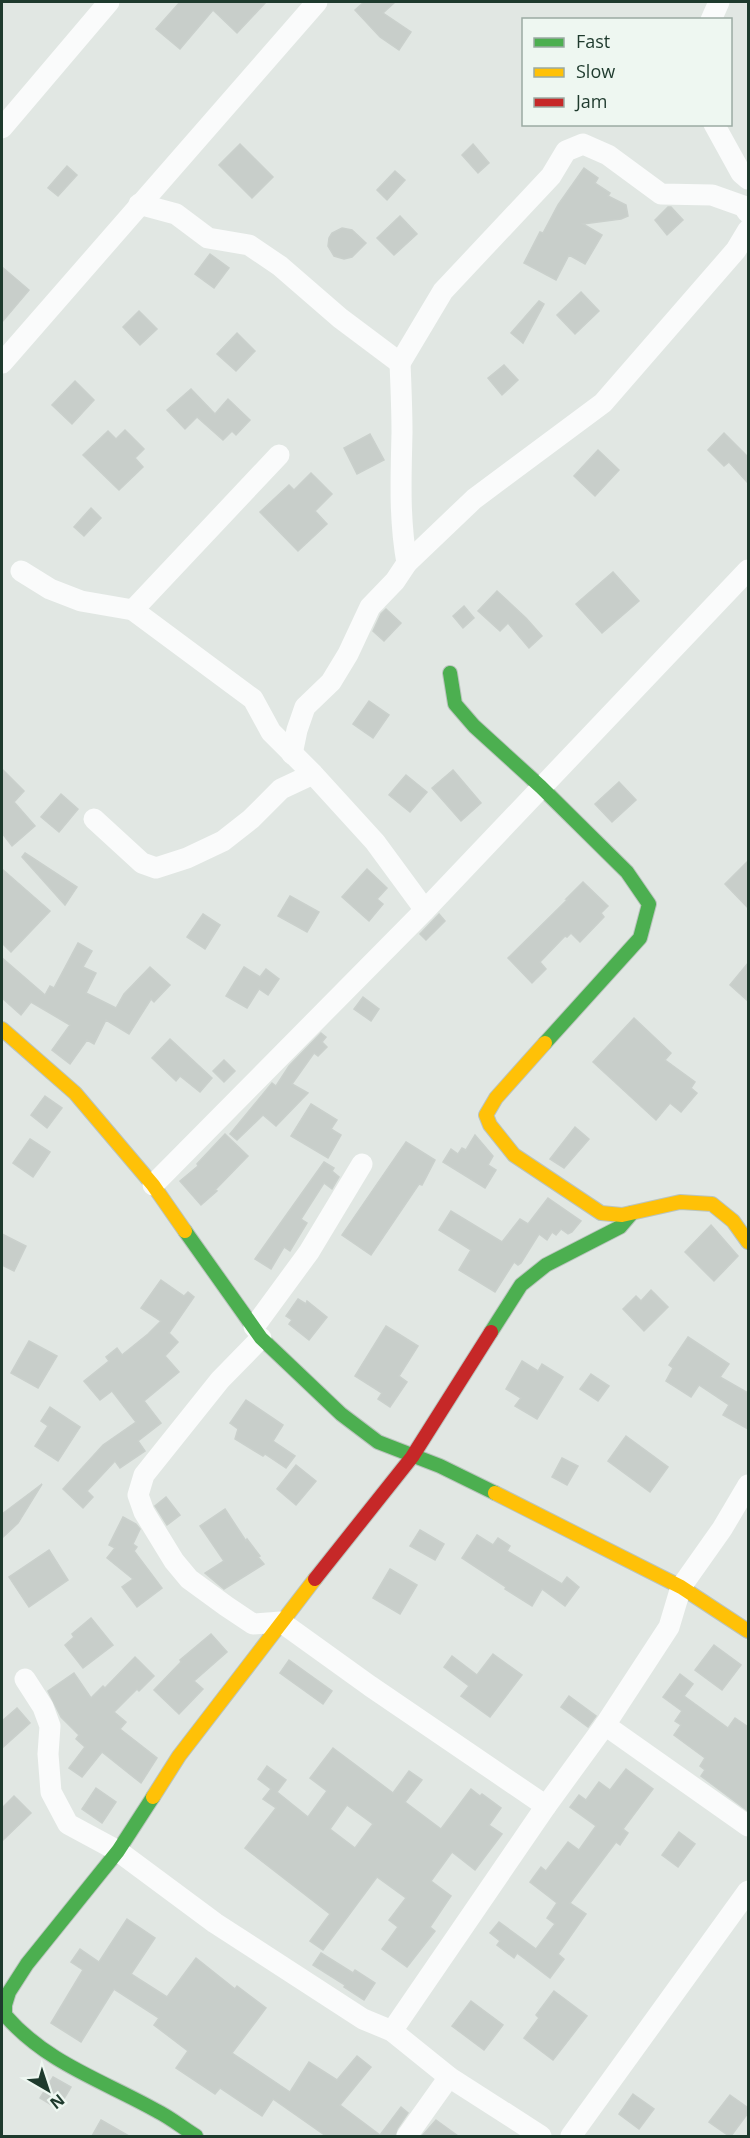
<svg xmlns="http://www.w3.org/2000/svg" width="750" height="2138" font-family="'Open Sans',sans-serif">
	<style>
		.building { fill: #c8ceca; stroke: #cad0cc; stroke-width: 1.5; fill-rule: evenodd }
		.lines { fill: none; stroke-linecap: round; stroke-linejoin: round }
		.fast-casing { stroke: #bac4be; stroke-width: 16 }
		.slow-casing { stroke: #bac4be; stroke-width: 16 }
		.jam-casing { stroke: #bac4be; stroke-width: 16 }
		.street { stroke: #fafbfb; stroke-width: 21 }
		.fast { stroke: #4caf50; stroke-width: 14 }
		.slow { stroke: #ffc107; stroke-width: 14 }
		.jam { stroke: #c62828; stroke-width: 14 }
	</style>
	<rect width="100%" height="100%" fill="#e1e7e3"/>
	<g class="building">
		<polygon points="180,2 266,2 237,33 213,10 180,49 156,29"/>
		<polygon points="364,2 395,2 383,13 411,32 399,50 380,37 355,10"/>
		<polygon points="240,144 273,177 252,198 219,165"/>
		<polygon points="473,144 489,163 478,173 462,155"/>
		<polygon points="67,166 77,175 58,196 48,188"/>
		<polygon points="584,168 598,178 595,183 610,193 608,196 626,205 628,216 621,219 583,224 602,235 585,264 569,255 556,280 524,263 540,232 543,233 558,205"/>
		<polygon points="395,171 405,180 387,200 377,190"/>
		<polygon points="668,207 671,207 683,220 667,235 655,220"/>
		<polygon points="400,216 417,234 394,255 377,238"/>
		<polygon points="342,228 352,230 366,243 352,257 344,259 334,256 328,246 329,238 332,233"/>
		<polygon points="210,254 229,268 214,288 195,274"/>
		<polygon points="2,267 29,290 2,322"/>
		<polygon points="581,292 599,311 575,334 557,315"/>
		<polygon points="539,301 544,304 523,343 511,333"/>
		<polygon points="139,311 157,329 140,345 123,327"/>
		<polygon points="237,333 255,351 236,371 217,354"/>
		<polygon points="504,365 518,380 502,395 488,378"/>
		<polygon points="75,381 94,400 72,424 52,405"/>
		<polygon points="191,389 215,414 228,399 250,420 236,435 232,431 223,440 197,417 185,429 167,410"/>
		<polygon points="125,430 144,449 135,458 143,467 119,490 83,455 108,431 116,439"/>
		<polygon points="724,433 748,457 748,483 729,462 724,466 708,450"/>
		<polygon points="370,434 384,460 357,474 344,448"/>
		<polygon points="598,450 619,470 595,496 574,476"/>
		<polygon points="311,473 332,494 315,511 327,524 298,551 260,512 289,485 294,490"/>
		<polygon points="91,508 101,518 84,536 74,527"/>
		<polygon points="613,572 639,601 602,633 576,604"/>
		<polygon points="497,591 526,618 542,636 529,648 508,623 500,631 478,611"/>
		<polygon points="464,606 474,618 463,628 453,616"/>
		<polygon points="386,609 401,623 384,641 373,631 381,614"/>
		<polygon points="369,701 389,715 373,738 353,724"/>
		<polygon points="2,769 24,791 14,802 35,826 12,846 2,833"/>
		<polygon points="453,770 481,803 461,821 432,788"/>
		<polygon points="406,775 427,792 410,812 389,795"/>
		<polygon points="619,782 636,800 612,822 595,804"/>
		<polygon points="61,794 78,809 59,832 41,817"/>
		<polygon points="25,853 77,887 65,905 22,857"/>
		<polygon points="748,861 748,908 725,884"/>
		<polygon points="2,869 50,911 11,952 2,943"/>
		<polygon points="367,869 387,888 377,899 383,904 369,921 342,897"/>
		<polygon points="583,882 608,906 601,913 604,917 580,942 571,933 567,937 565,936 540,962 546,969 532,983 508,958 568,899 566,899"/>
		<polygon points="290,896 319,912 307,932 278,916"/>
		<polygon points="203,914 220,925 205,949 187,937"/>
		<polygon points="439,914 445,921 426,940 420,934"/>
		<polygon points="78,943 92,951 83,967 96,973 86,993 116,1008 124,994 150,967 170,985 154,1002 151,999 129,1034 106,1020 94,1044 87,1040 70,1064 52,1050 70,1025 31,1002 21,1015 2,998 2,958 45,995 50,986 54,988"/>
		<polygon points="748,963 748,1001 730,985"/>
		<polygon points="244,967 260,977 266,969 279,979 268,995 259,989 247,1008 226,996"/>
		<polygon points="363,997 379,1009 371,1021 354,1009"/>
		<polygon points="634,1018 671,1053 665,1060 695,1082 691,1088 697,1093 681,1112 670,1103 656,1120 593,1062"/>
		<polygon points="321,1033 326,1037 322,1042 327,1047 318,1056 314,1053 292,1084 308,1093 276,1126 263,1115 237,1140 230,1134 272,1083 276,1086 289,1066"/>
		<polygon points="170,1039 212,1078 200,1092 180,1076 176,1081 152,1058"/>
		<polygon points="224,1060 235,1071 224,1082 213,1071"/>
		<polygon points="45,1096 62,1108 47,1128 31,1115"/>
		<polygon points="311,1104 337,1120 331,1129 341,1135 328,1158 291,1136"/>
		<polygon points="575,1127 589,1139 564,1168 550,1159"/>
		<polygon points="225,1134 248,1156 215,1190 217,1191 201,1205 180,1181 198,1166 197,1164"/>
		<polygon points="475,1135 493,1156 488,1165 496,1170 485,1188 443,1162 451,1149 458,1154 462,1148 466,1150"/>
		<polygon points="30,1139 50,1152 33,1177 13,1163"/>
		<polygon points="406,1142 435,1160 422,1185 419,1184 371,1255 342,1235"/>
		<polygon points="324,1162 334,1168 332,1171 339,1177 332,1189 324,1183 301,1219 307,1223 290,1251 284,1247 271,1269 255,1259"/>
		<polygon points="548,1198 581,1221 572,1232 568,1234 561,1229 556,1235 552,1232 547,1240 539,1234 521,1263 518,1265 514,1262 495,1292 459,1270 471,1250 439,1230 451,1211 502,1242 520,1219 528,1224"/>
		<polygon points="711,1225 738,1256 714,1281 685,1252"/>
		<polygon points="2,1234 26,1246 14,1271 2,1265"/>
		<polygon points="161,1280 184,1296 188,1292 194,1297 169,1333 178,1342 165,1356 179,1372 144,1401 161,1423 138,1441 145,1451 120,1468 115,1461 87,1491 93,1497 83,1508 63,1489 103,1445 136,1422 112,1391 100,1400 84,1381 109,1361 106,1357 117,1348 122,1355 148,1334 161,1321 141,1308"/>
		<polygon points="651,1290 668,1307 644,1331 623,1309 636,1296 641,1301"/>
		<polygon points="298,1299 306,1304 307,1301 327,1317 309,1340 289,1324 292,1320 286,1316"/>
		<polygon points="386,1326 418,1346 399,1376 407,1382 390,1407 378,1399 382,1393 355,1376"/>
		<polygon points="688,1337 729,1364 720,1377 748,1393 748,1429 723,1415 729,1405 699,1385 691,1397 666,1381 673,1368 669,1365"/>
		<polygon points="29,1341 57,1356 38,1388 11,1373"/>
		<polygon points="522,1361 538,1371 542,1364 563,1377 537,1419 515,1406 521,1398 506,1389"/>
		<polygon points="591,1374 609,1386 598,1401 580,1389"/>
		<polygon points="246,1400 283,1425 273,1441 295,1456 286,1468 265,1454 263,1456 235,1439 238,1429 230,1423"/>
		<polygon points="50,1407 80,1427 58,1461 35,1446 48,1426 41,1421"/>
		<polygon points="626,1436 668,1467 650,1492 608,1461"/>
		<polygon points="562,1458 578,1466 567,1485 552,1477"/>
		<polygon points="296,1465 316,1481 296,1505 277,1489"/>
		<polygon points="42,1484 18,1523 2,1538 2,1514"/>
		<polygon points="166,1497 180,1515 167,1525 155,1506"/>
		<polygon points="225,1509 246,1541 247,1539 260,1556 258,1557 264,1564 224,1589 205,1573 224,1561 200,1526"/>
		<polygon points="123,1517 136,1524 140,1529 133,1544 137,1547 134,1551 162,1588 137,1607 122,1587 133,1579 107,1558 115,1548 109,1545"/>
		<polygon points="420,1530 444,1544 435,1560 410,1546"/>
		<polygon points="477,1535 493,1545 498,1538 510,1546 507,1551 562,1584 567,1577 579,1587 565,1606 542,1589 532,1606 505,1589 506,1587 462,1558"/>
		<polygon points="49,1550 68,1580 29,1607 9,1577"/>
		<polygon points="390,1569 417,1585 400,1614 373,1598"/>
		<polygon points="91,1618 113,1645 83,1668 65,1645 74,1637 72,1634"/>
		<polygon points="211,1634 227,1652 194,1681 203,1689 179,1714 154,1690 181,1662 180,1660"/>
		<polygon points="714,1645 741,1665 722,1690 695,1670"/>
		<polygon points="493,1654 522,1675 490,1717 461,1696 469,1686 444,1667 452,1656 477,1675"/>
		<polygon points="135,1657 154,1676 139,1691 137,1689 114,1712 126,1722 120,1729 157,1758 141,1783 102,1752 82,1777 69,1768 85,1747 76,1739 79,1735 61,1717 48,1691 74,1673 91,1698 103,1686 105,1688"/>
		<polygon points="289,1660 332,1691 323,1704 280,1673"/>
		<polygon points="680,1674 693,1684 684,1696 728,1728 735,1718 748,1727 748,1811 701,1776 705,1770 700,1766 705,1758 674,1735 681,1725 675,1721 682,1711 663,1697"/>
		<polygon points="569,1696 596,1716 588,1727 561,1707"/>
		<polygon points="17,1708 30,1723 2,1748 2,1721"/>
		<path d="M 333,1748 L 393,1793 L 409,1771 L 422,1780 L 405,1802 L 441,1829 L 471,1789 L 480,1796 L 482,1794 L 501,1808 L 489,1825 L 502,1834 L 475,1870 L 452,1852 L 431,1881 L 451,1896 L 430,1927 L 435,1931 L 407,1967 L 382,1949 L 398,1927 L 389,1920 L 406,1898 L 377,1877 L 323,1950 L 310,1941 L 330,1914 L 245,1848 L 276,1808 L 263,1799 L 271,1789 L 258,1779 L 267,1766 L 286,1780 L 277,1792 L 308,1817 L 327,1791 L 310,1778 ZM 347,1805 L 373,1824 L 355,1848 L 330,1829 Z"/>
		<polygon points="626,1769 653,1789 623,1829 628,1833 620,1845 616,1842 570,1903 586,1914 558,1954 564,1959 550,1978 517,1953 514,1958 497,1945 500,1941 490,1933 499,1922 536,1949 555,1924 547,1918 557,1903 530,1882 541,1867 546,1871 568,1842 579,1850 596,1826 570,1807 579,1795 586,1800 599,1782 610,1790"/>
		<polygon points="96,1788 116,1802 102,1823 82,1809"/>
		<polygon points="14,1796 31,1813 2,1841 2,1808"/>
		<polygon points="679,1832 695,1844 678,1867 662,1855"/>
		<polygon points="127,1919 155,1938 131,1974 167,1997 196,1958 235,1989 237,1986 266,2008 232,2053 290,2092 309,2062 337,2080 357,2056 371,2067 340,2105 380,2135 401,2107 408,2113 397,2129 395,2136 326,2136 273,2099 262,2116 220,2088 215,2094 176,2068 188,2051 154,2025 159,2018 114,1989 81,2042 51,2023 83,1970 71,1962 80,1949 99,1962"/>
		<polygon points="321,1953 353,1973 355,1970 375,1983 364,2000 344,1987 345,1985 313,1965"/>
		<polygon points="554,1991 587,2016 553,2060 524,2038 539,2018 536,2015"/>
		<polygon points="471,2001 503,2025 484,2050 452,2026"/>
		<polygon points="53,2077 71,2087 58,2109 40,2098"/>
		<polygon points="633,2094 654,2109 639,2129 619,2114"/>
		<polygon points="730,2095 748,2108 748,2113 731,2136 729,2136 709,2122"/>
		<polygon points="101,2120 129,2136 92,2136"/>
		<polygon points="436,2120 458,2136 422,2136"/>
	</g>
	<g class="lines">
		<defs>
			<g id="fast">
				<polyline points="450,673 455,704 474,726 541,787 627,872 649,904 640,938 545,1043"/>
				<polyline points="185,1231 261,1338 341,1414 378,1442 440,1466 495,1493"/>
				<polyline points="491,1332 521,1285 546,1265 620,1227 632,1213"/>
				<path d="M 153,1797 L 118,1851 L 27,1964 L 9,1992 L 5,2005 L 5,2015 C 46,2063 104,2081 157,2111 C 171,2118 183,2128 196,2136"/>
			</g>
			<g id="slow">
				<polyline points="2,1029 75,1093 153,1185 185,1231"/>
				<polyline points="545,1043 496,1098 486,1115 490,1125 514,1155 601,1213 622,1215 680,1202 712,1204 733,1221 748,1242"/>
				<polyline points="495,1493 681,1587 748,1631"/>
				<polyline points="153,1797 179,1756 315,1579"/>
			</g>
			<polyline id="jam" points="315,1579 412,1457 491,1332"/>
		</defs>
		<use href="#fast" class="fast-casing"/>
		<use href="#slow" class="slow-casing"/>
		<use href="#jam" class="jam-casing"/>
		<g class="street">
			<polyline points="711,20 719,2"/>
			<polyline points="714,124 741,173 748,179"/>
			<polyline points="2,128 109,2"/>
			<polyline points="139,204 176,214 208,238 249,245 280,266 340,318 400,363 443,291 551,176 566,151 583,144 608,155 661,194 712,195 743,206 748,213"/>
			<polyline points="2,363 317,2"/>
			<path d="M 400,363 C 401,386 402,410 402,433 C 401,477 399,519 407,563"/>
			<polyline points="21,571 50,589 81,601 133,610 253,699 271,732 313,774 375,842 425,910"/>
			<polyline points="133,610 279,455"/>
			<polyline points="292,754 297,730 305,707 331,682 348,654 370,607 395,581 407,563 474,499 603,403 736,250 748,230"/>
			<polyline points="94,819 142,863 156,868 187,858 223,841 251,819 281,789 313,774"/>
			<polyline points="153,1185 425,910 748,570"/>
			<polyline points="254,1327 309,1252 362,1164"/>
			<polyline points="261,1338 220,1380 144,1475 138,1495 144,1512 174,1561 189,1579 226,1606 253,1624 281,1622 370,1686 546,1806"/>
			<polyline points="25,1679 43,1707 50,1726 48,1754 51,1792 68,1824 118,1851 215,1923 363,2019 392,2031 449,2077 541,2136"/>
			<polyline points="605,1725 748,1826"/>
			<polyline points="392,2031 546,1806 605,1725 669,1627 681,1587 722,1529 748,1485"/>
			<polyline points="407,2136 449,2077"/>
			<polyline points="571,2136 748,1891"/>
		</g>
		<use href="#fast" class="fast"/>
		<use href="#slow" class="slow"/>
		<use href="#jam" class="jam"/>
	</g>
	<rect width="750" height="2138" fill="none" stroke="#1e3a2d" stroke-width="6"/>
	<rect x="522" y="18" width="210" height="108" fill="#eef7f1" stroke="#9baba3" stroke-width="1.5"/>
	<rect x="534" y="38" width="30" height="9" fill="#4caf50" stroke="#9baba3" stroke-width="1.5"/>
	<text x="576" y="48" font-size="18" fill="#1e3a2d">Fast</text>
	<rect x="534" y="68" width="30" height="9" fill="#ffc107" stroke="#9baba3" stroke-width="1.5"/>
	<text x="576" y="78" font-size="18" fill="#1e3a2d">Slow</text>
	<rect x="534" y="98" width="30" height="9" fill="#c62828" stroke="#9baba3" stroke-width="1.5"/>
	<text x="576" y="108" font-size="18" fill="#1e3a2d">Jam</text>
	<g transform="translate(48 2090) rotate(141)" stroke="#eef7f1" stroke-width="4.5" paint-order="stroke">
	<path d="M0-4.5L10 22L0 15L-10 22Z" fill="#1e3a2d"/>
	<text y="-9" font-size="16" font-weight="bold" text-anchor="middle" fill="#1e3a2d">N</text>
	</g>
</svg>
